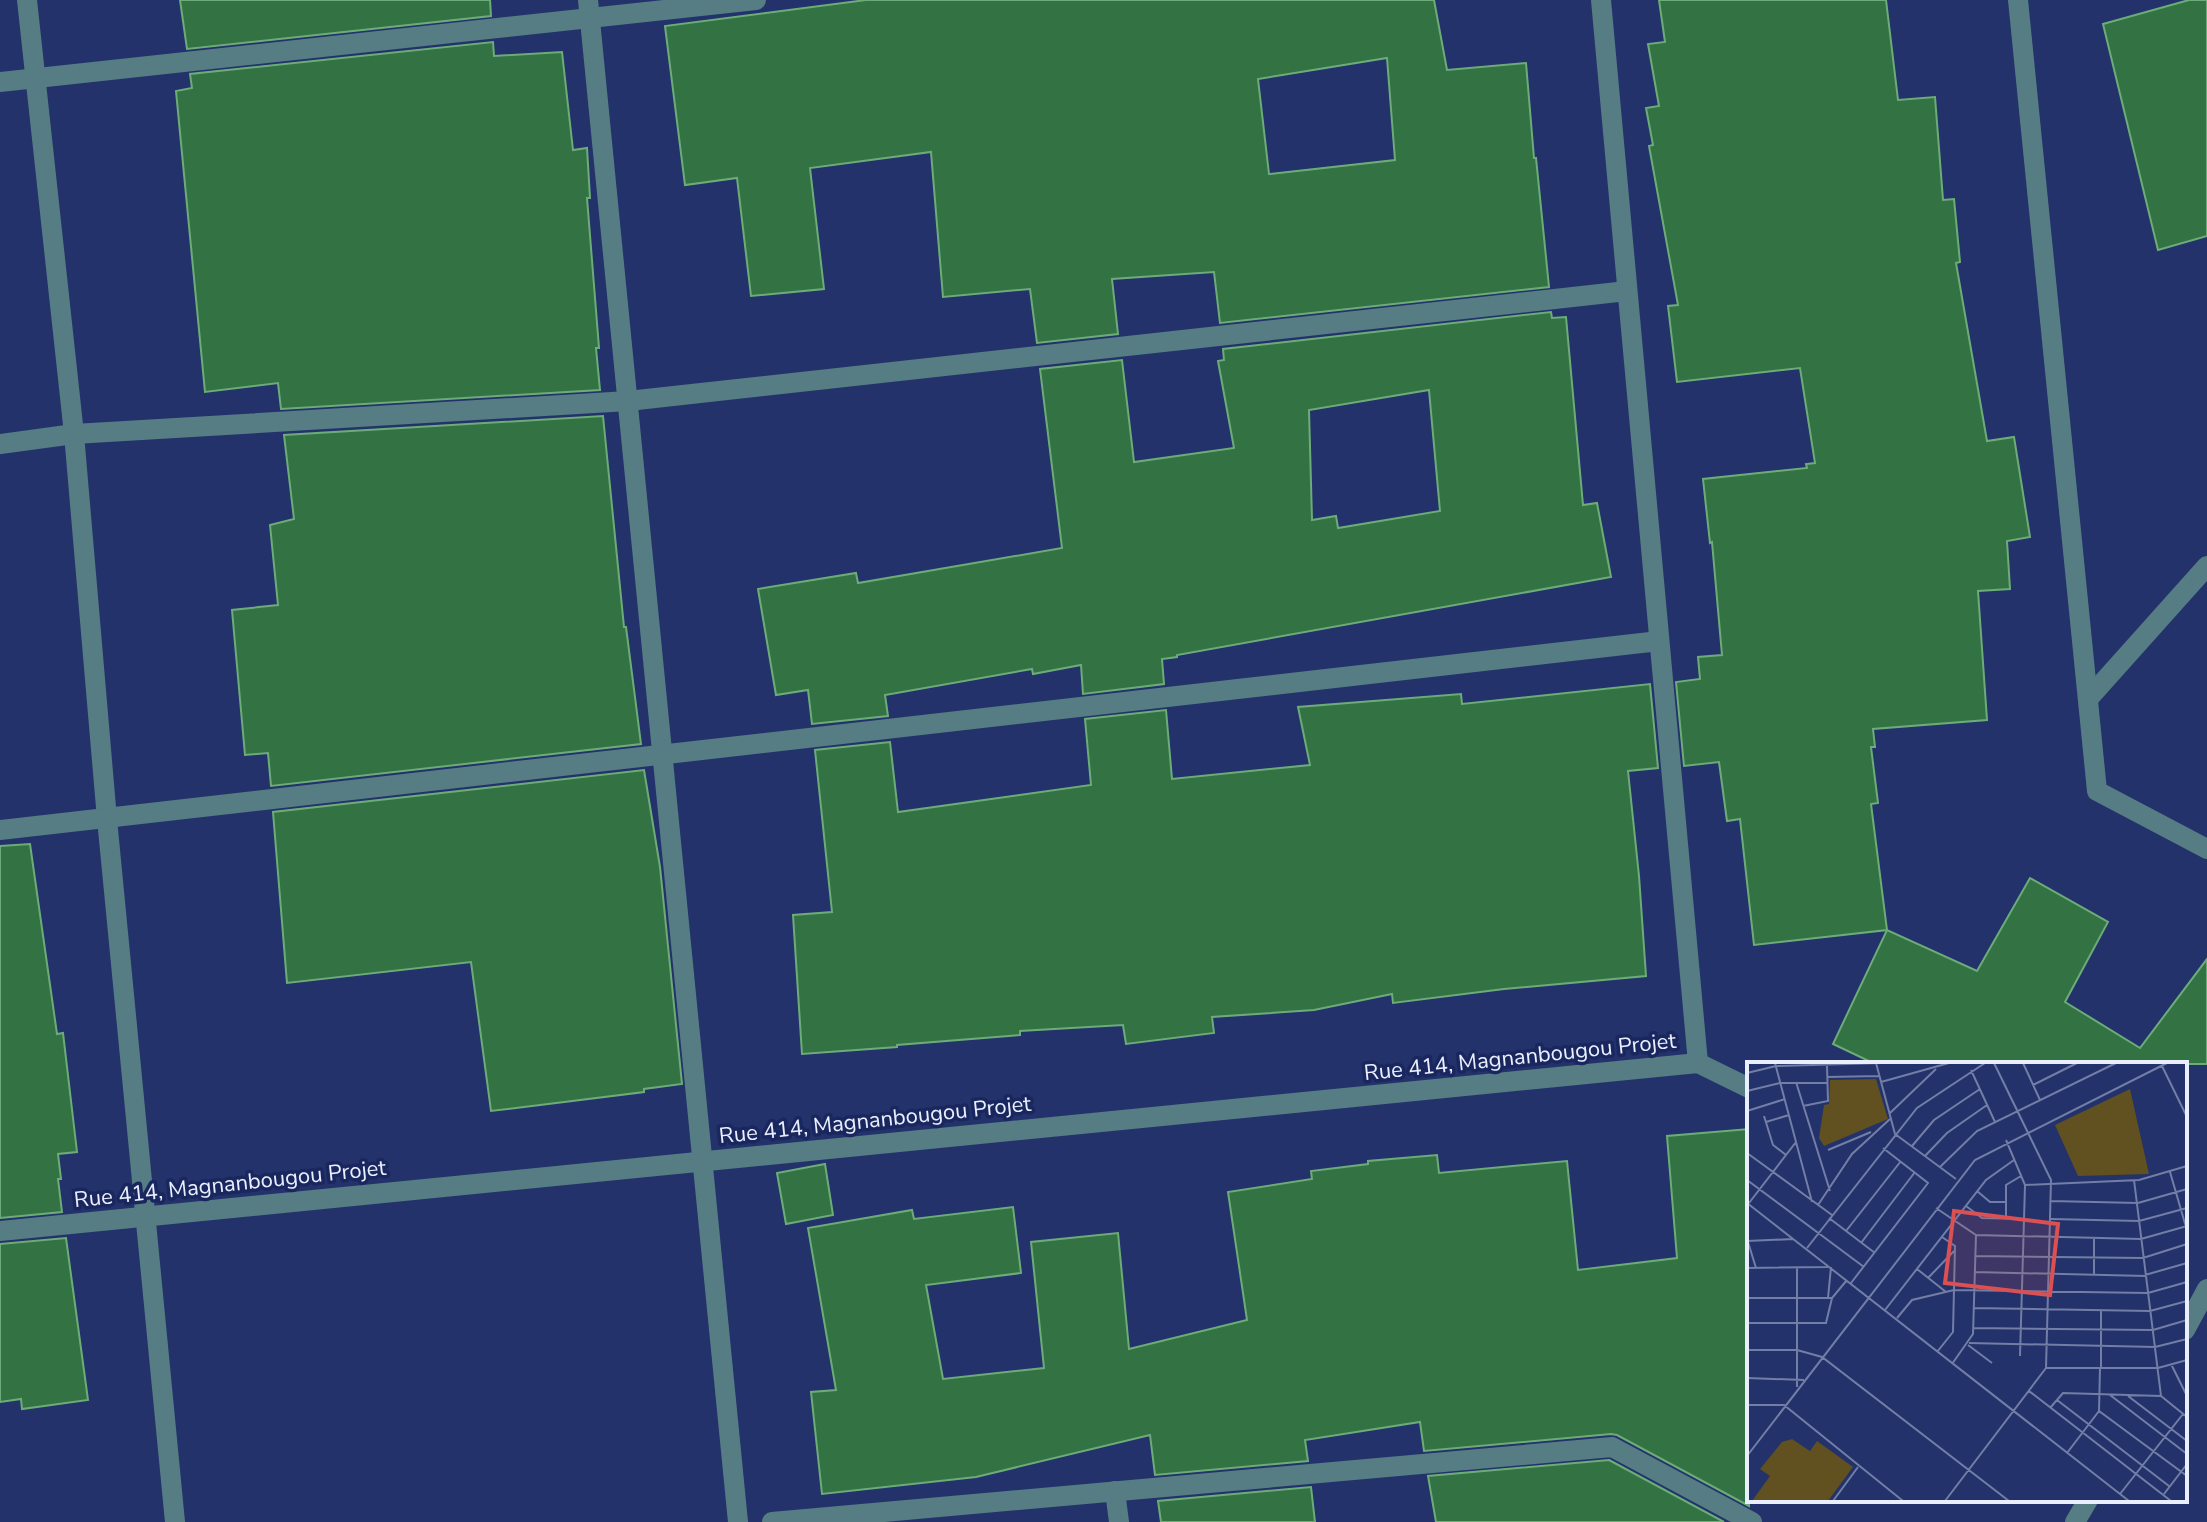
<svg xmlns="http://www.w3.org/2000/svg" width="2207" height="1522" font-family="'Nunito Sans',sans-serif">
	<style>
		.building { fill: #337242; stroke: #6dac79; stroke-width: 2; fill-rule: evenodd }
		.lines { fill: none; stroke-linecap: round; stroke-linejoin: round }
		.minor { stroke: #557d83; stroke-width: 20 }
		.labels { text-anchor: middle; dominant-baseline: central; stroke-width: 7; stroke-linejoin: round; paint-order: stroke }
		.street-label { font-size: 22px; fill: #e9effd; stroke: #1a275f }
		.inset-road { fill: none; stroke: #727ea5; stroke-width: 2 }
		.view { fill: #da5053; fill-opacity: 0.15; stroke: #da5053; stroke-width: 4 }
		.inset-edge { fill: none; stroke: #e9effd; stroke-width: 4 }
	</style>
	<rect width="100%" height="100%" fill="#23326b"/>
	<g class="building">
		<polygon points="180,0 490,0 491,16 187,49"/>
		<path d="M 866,0 L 1434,0 L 1447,70 L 1526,63 L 1534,158 L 1536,158 L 1549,287 L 1220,323 L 1214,272 L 1112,279 L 1118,334 L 1037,343 L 1030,289 L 943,297 L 931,152 L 810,168 L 824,289 L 751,296 L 737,178 L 685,185 L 665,26 ZM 1387,58 L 1395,160 L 1269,174 L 1258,79 Z"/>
		<polygon points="1659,0 1886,0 1898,100 1935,97 1943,200 1954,199 1960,262 1956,263 1987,441 2014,437 2030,537 2007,541 2010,589 1978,591 1987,720 1873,729 1875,747 1871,747 1878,803 1871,804 1887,930 1754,945 1740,819 1727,821 1719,762 1684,766 1676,682 1700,679 1698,657 1722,655 1712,542 1710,543 1703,479 1807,468 1806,464 1815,463 1800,368 1677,382 1668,306 1678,305 1649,146 1653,145 1646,108 1659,106 1648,44 1665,42"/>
		<polygon points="2189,0 2207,0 2207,236 2158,250 2103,24"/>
		<polygon points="493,42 494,56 562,52 573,150 587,148 590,198 587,198 599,348 596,348 600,390 281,409 278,383 205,392 176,91 192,88 190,74"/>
		<path d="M 1551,312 L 1552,318 L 1566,317 L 1583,505 L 1597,503 L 1611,577 L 1177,655 L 1177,657 L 1162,659 L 1164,684 L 1083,694 L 1081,665 L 1033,674 L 1032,669 L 885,695 L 888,716 L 812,724 L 808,690 L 776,695 L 758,589 L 856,573 L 858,583 L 1062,548 L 1040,369 L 1122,360 L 1134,462 L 1234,448 L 1218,361 L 1224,360 L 1223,349 ZM 1429,390 L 1440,511 L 1338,528 L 1336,516 L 1312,520 L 1309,410 Z"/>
		<polygon points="603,416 624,627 626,627 641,744 271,786 268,753 245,755 232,610 278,605 270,525 294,519 284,435"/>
		<polygon points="1650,684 1658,768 1628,771 1639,876 1646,976 1504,989 1393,1003 1392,994 1314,1010 1212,1017 1214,1033 1126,1044 1123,1025 1020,1031 1020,1035 897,1045 897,1047 802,1054 793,915 832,912 815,750 890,742 898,812 1091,785 1085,719 1166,710 1172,779 1310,765 1298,707 1461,694 1462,704"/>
		<polygon points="644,770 660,867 682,1084 644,1089 644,1092 491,1111 471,962 287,983 273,812"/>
		<polygon points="30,844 57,1034 63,1033 77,1152 58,1154 61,1179 58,1179 62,1212 0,1218 0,846"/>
		<polygon points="2030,878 2108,922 2065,1002 2140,1048 2207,959 2207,1064 1875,1064 1833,1044 1887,930 1977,971"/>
		<polygon points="1749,1129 1749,1506 1617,1435 1611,1434 1424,1451 1420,1422 1305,1440 1308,1461 1155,1475 1150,1435 976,1477 822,1494 811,1392 836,1390 808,1228 912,1210 914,1219 1013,1207 1021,1273 926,1285 943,1379 1044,1368 1031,1242 1118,1233 1129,1349 1247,1320 1228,1192 1312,1179 1311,1171 1368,1164 1368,1161 1437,1155 1439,1173 1567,1161 1578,1270 1677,1258 1667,1136"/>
		<polygon points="825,1164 833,1215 786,1224 777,1173"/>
		<polygon points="66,1238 88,1400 22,1409 21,1399 0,1402 0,1244"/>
		<polygon points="1609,1460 1724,1522 1436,1522 1428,1476"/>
		<polygon points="1311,1487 1315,1522 1161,1522 1158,1501"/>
	</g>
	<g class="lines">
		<g class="minor">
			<polyline points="27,0 74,434 107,819 175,1522"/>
			<polyline points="588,0 738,1522"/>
			<polyline points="1601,0 1698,1063"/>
			<polyline points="2018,0 2097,791 2207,849"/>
			<polyline points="0,82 756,0"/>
			<polyline points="0,444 74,434 628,401 1627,291"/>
			<polyline points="2088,699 2207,566"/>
			<polyline points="0,830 1659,641"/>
			<polyline points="0,1231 1698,1063 1749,1088"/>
			<polyline points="2185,1330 2207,1289"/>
			<polyline points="1115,1491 1119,1522"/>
			<polyline points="772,1522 1612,1447 1752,1522"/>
			<polyline points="2075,1522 2088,1500"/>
		</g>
	</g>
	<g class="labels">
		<g class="street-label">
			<text transform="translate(1520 1057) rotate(-6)">Rue 414, Magnanbougou Projet</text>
			<text transform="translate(875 1120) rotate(-6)">Rue 414, Magnanbougou Projet</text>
			<text transform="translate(230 1184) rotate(-6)">Rue 414, Magnanbougou Projet</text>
		</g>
	</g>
	<g transform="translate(1747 1062)">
		<rect width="440" height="440" fill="#23326b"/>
		<path d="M 129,17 L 141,57 L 77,84 L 72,76 L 77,43 L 82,42 L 83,18 ZM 383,27 L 402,112 L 331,114 L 308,63 ZM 45,377 L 63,389 L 70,379 L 106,405 L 81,439 L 5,439 L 23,414 L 13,407 L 35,380 Z" fill="#615020"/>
		<path class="inset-road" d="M 28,1 L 65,140M 129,1 L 148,72 L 209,117M 276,1 L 293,38M 415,4 L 440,55M 224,8 L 248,60M 0,11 L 29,4 L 135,1M 80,15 L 132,14M 49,20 L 83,129M 134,20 L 202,1M 286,23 L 330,1M 0,29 L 33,21 L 80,21M 56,44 L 81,39 L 80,4M 0,49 L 38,37M 142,52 L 189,7M 17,54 L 26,83 L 39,93M 19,60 L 42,53M 259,78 L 278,123 L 273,294M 165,84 L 187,58 L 233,27M 81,88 L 124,70M 0,91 L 85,153M 178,94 L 200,71 L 240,43M 193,105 L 230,69 L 369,1M 423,110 L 439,165M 0,118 L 117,205M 387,118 L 414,334 L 440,355M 278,123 L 392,118 L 440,104M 230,129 L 243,140 L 259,140M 304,139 L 391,141 L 440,127M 0,141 L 382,439M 2,141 L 49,80M 71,143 L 105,92 L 143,57M 219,144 L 235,156 L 277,157M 189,146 L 229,173 L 394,177 L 440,164M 82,156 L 128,191M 259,157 L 259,123 L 274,114M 304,157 L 392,159 L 440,146M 99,169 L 154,99M 0,179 L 46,177M 1,180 L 9,206M 114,181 L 168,110M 60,186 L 170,46 L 238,1M 228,194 L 396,196 L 440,182M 0,206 L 81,205M 50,206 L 50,325M 170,207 L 199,230M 227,210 L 399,214M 347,212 L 347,176M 398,213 L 440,201M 181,216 L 207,189M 104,221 L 181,121 L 136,86M 0,236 L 85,236M 81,236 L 84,205M 226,246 L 403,249 L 440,239M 138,248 L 239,118 L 267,98M 150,256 L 165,238 L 207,228 L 401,231 L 440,220M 0,261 L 79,261 L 85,236 L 100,218M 226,266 L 406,268 L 440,258M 222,281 L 408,285 L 440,277M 221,283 L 245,301M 0,288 L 50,288 L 75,295 L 262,439M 190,290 L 206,270 L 208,184 L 195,175M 205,302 L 226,272 L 229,173M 424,302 L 440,334M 299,306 L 411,306 L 440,298M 353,306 L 352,349 L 440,414M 354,306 L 354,249M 0,316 L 57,318M 282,329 L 424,439M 363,333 L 440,392M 381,334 L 440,379M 310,338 L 422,424M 0,343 L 37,343 L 156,439M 303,346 L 316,331 L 414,334M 320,391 L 352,349M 0,394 L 228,98 L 420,1M 373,432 L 436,352M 417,432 L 440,402M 86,439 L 111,405M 198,439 L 299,306 L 304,118 L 247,1"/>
		<path class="view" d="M 207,149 L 311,162 L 303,233 L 198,221 Z"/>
		<rect width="440" height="440" class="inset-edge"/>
	</g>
</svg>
